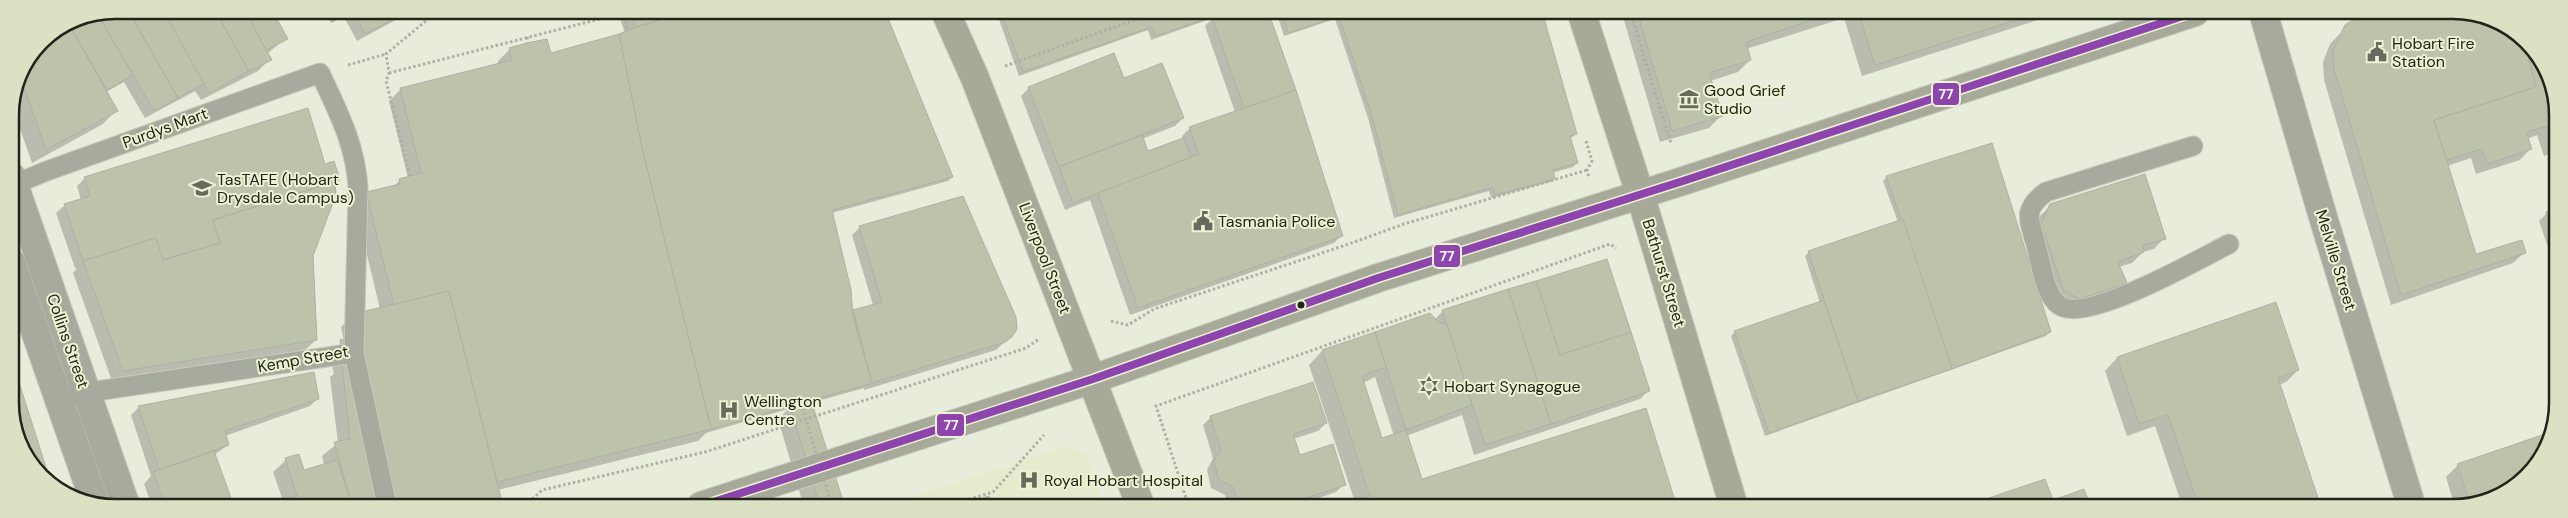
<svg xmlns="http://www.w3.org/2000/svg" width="2568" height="518" font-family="'DM Sans',sans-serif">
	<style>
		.built { fill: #e5ecce }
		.shadow { fill: #0003; fill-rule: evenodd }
		.building { fill: #bdc3aa; stroke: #aeb2a4 }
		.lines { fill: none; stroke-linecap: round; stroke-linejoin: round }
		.lane-casing { stroke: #c7cabd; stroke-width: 21 }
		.street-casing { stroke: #c7cabd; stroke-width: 30 }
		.secondary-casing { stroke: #c7cabd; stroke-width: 30 }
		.path { stroke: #adb0a4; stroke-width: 3; stroke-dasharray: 2.5 2.5; stroke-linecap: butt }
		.lane { stroke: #a7ab9e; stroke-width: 19 }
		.street { stroke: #a7ab9e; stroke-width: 28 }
		.secondary { stroke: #a7aa99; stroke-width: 28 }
		.path-bridge { stroke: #adb0a4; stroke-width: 3; stroke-dasharray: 2.5 2.5; stroke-linecap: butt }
		.bus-1-casing { stroke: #ebf3d3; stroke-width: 11 }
		.bus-1 { stroke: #8e44ad; stroke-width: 8 }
		.bus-dot { fill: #212418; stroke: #ebf3d3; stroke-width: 2 }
		.labels { text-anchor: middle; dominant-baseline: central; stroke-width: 4; stroke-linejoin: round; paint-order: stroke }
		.poi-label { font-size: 16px; fill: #212418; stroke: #ebf3d3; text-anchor: start }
		.street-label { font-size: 16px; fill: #212418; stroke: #ebf3d3 }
		.rim { fill: none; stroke: #212418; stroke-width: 2.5 }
		.line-badge { stroke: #ebf3d3; stroke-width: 2 }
		.badge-label { font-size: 14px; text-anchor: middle; font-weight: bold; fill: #fff }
	</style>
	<rect width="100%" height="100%" fill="#e8ecda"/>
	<polygon class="built" points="1066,446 1085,453 1104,507 881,507"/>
	<g class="shadow">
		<polygon points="115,10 270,10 286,38 267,54 270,59 258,71 201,100 195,91 145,118 124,82 106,92 116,110 103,124 32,163 11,103 18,74 41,41 75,18"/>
		<polygon points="324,10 414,10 357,41 344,17 331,23"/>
		<polygon points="617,10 883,11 952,177 948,181 832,213 852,313 873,305 852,235 860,227 1011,336 996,350 864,390 864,388 811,403 844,507 804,507 778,419 788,409 706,433 698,441 498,490 502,506 266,506 283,501 273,472 286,460 303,472 324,465 322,456 338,443 330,377 334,374 329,353 344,340 341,327 353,315 380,309 355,205 367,193 393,187 400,180 408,178 389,101 401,89 499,65 498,61 510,49 550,54 625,33"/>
		<polygon points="996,11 1266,11 1277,37 1342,235 1334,243 1130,315 1090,200 1065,210 1021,96 1029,88 1123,80 1183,118 1175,126 1142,139 1147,153 1183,139 1182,136 1190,128 1235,112 1205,26 1213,18 1151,40 1148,30 1019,76"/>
		<polygon points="1276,11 1541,11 1576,134 1570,139 1577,163 1573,167 1552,173 1554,178 1550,182 1491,198 1489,191 1394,218 1368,118 1335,19 1284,36"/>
		<polygon points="1629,11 2063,12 1862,76 1844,18 1746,49 1750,60 1738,72 1710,81 1721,116 1709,128 1660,142 1623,17"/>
		<polygon points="2368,12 2473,12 2527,41 2556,94 2556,152 2544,156 2537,135 2527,139 2530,149 2520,160 2476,174 2471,158 2447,166 2475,256 2524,253 2513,263 2391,305 2324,80 2323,62 2330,44 2354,19"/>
		<polygon points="324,166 339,180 334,185 312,255 316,340 305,350 112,381 73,273 77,268 75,268 56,213 64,206 81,200 77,186 85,178"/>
		<polygon points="1887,177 2050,332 2046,336 1765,436 1731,336 1735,332 1820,303 1805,256 1809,252 1898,222 1883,181"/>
		<polygon points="2051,205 2164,238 2154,249 2143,252 2132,263 2119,267 2125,282 2115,293 2069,309 2053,301 2031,236 2040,216"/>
		<polygon points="2556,210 2556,247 2549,250 2539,221 2547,213"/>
		<polygon points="2275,304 2298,370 2286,382 2279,385 2318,500 2311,508 2183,508 2155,426 2127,436 2105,371 2117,358"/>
		<path d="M 1443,311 L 1648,391 L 1640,399 L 1474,455 L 1462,415 L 1406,436 L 1421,480 L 1645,410 L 1676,507 L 1341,507 L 1355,502 L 1309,365 L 1322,351 L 1430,314 L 1434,320 ZM 1375,377 L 1394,436 L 1382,440 L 1363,383 Z"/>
		<polygon points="12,367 49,482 41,477 12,424"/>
		<polygon points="318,398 310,406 225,436 228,445 214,455 232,506 152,506 144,484 151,476 131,415 139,407"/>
		<polygon points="1211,417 1326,423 1318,431 1293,439 1299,457 1344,484 1336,492 1292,507 1229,507 1225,495 1211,488 1207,470 1213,458 1203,425"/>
		<polygon points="2550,434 2522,482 2455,508 2446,477 2458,465"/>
	</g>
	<g class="building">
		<polygon points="115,10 128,10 178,98 154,111 97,13"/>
		<polygon points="128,10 163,10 205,83 178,98"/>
		<polygon points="163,10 215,10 249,71 209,93"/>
		<polygon points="215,10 245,10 272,60 249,71"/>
		<polygon points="245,10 272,10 288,39 266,50"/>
		<polygon points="336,10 351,10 339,16"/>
		<polygon points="352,10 410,10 365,34"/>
		<polygon points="631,10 695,10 636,27"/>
		<polygon points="695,10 885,11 953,177 832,210 851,290 853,316 872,383 711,429 642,148 619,34 636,27"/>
		<polygon points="1001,11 1228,11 1156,36 1152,27 1023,72"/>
		<polygon points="1228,11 1268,11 1296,90 1244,108 1212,17"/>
		<polygon points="1282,11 1542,11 1577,134 1570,136 1578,163 1553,170 1555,179 1495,195 1493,187 1398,215 1371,113 1339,16 1288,33"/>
		<polygon points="1637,11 1840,11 1746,42 1751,60 1709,73 1723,116 1672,131"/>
		<polygon points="1858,11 2040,12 1875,65"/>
		<polygon points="2473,12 2506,29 2508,36 2514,34 2524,39 2536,87 2434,120 2476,254 2522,240 2526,253 2401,295 2334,69 2333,51 2345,25 2365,12"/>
		<polygon points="97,13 133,75 107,90 68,23 75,18"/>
		<polygon points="68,23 118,111 46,150 19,73 41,41"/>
		<polygon points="619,34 642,148 711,429 497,482 449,291 394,305 366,192 400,184 399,179 421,173 400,88 512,60 509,48 527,43 547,39 551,53"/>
		<polygon points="2531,49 2556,94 2556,146 2554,146 2548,126 2526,132 2532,149 2487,164 2482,149 2447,160 2434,120 2536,87 2527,50"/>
		<polygon points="1114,53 1124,78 1162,63 1184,118 1059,167 1028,87"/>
		<polygon points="1296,90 1343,236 1138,308 1098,193 1199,154 1189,127"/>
		<polygon points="308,108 325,164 334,161 340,180 213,220 220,243 163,260 156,238 83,261 64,204 90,196 84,177"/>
		<polygon points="1142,135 1148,151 1183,138 1191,157 1073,203 1059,167"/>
		<polygon points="1992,143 2051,332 1952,369 1886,176"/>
		<polygon points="2145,174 2166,239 2143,245 2144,252 2118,262 2127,283 2080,299 2064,291 2041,224 2050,204"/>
		<polygon points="335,182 336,195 313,256 317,340 123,371 83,261 156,238 163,260 220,243 213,220"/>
		<polygon points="963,196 1016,317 1017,329 1012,337 1005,342 872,383 853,310 882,302 859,226"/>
		<polygon points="2556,208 2556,241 2546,212"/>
		<polygon points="1903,219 1952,369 1858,401 1808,251"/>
		<polygon points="1607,259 1631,332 1560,355 1536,281"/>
		<polygon points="1536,281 1560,355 1631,332 1650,391 1551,424 1508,289"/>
		<polygon points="1508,289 1551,424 1485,445 1442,310"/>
		<polygon points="449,291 503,506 352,506 334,442 350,439 342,364 346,363 340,340 358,335 353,314"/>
		<polygon points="1824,300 1858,401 1769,433 1734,331"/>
		<polygon points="2276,302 2299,370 2278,378 2319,501 2299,508 2199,508 2168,414 2139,424 2117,357"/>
		<polygon points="1430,313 1438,322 1447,324 1472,405 1406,430 1375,332"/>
		<polygon points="1375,332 1386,367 1362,376 1382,438 1406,430 1422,479 1646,408 1677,507 1336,507 1370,496 1322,350"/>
		<polygon points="15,370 51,483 41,477 12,424 12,371"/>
		<polygon points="314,372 319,399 225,431 229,445 159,470 138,406"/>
		<polygon points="1313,382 1327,423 1293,434 1300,455 1333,444 1346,485 1278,507 1239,507 1233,487 1219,480 1214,461 1221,449 1210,416"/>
		<polygon points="811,400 845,507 820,507 790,406"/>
		<polygon points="2551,432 2522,482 2470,504 2457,464"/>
		<polygon points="214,451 234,506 166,506 153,472"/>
		<polygon points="299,454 304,470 337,460 352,506 278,506 277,502 297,496 285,458"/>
		<polygon points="2045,479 2053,500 2084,489 2091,508 1962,507"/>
		<polygon points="989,496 993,507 956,507"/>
	</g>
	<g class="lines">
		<defs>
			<g id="lane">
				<path d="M 2193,146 L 2046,192 C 2022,210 2029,219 2036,245 C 2041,262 2044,294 2059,305 C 2085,325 2201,258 2229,244"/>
				<path d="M 11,186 L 44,172 L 320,73 C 338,112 355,143 358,187 L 354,353 L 76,394"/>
				<polyline points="354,353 387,506"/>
			</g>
			<g id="street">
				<polyline points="2263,12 2323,217 2412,508"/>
				<polyline points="11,176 126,506"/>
				<polyline points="11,262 96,506"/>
			</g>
			<g id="secondary">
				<polyline points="945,11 975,78 1141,507"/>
				<polyline points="1581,11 1640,194 1734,507"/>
				<polyline points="701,506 1093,379 1378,278 1683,181 2195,12"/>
			</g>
		</defs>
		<use href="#lane" class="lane-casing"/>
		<use href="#street" class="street-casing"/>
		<use href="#secondary" class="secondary-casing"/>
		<g class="path">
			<polyline points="1630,11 1671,143"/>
			<polyline points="527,37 528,43"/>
			<polyline points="348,65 386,54"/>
			<polyline points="1005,66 1160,11"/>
			<polyline points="389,73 623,13 628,31"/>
			<polyline points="1586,141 1592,161 1587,170 1589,178"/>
			<polyline points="410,176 386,81 389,73 386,54 439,10"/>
			<polyline points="1111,321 1128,325 1154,309 1346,245 1404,224 1587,170"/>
			<polyline points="525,506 542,490 705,452 1026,348 1039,339"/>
			<polyline points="945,507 993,492 1044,435"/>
			<polyline points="1189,507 1156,406 1610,244 1616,248"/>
		</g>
		<use href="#lane" class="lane"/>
		<use href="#street" class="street"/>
		<use href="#secondary" class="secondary"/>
		<polyline class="path-bridge" points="801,403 832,507"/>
		<defs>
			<polyline id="bus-1" points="701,506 1093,379 1378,278 1683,181 2195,12"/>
		</defs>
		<use href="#bus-1" class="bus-1-casing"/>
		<use href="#bus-1" class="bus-1"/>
	</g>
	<defs>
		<symbol id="civic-bare" viewBox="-9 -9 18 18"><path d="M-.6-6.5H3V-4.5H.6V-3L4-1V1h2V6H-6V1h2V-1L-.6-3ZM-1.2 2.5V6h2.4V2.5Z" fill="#676a5c" stroke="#ebf3d3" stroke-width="2.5" paint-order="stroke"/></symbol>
		<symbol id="museum-bare" viewBox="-9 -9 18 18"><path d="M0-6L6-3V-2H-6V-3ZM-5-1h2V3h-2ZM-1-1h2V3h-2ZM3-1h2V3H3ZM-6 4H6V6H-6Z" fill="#676a5c" stroke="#ebf3d3" stroke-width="2.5" paint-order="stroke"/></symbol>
		<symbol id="university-bare" viewBox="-9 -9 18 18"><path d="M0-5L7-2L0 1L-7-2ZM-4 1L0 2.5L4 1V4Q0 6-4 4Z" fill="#676a5c" stroke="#ebf3d3" stroke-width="2.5" paint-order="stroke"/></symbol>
		<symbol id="synagogue-bare" viewBox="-9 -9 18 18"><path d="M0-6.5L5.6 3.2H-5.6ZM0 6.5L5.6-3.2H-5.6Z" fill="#676a5c" stroke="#ebf3d3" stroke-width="2.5" paint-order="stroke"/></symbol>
		<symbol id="hospital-bare" viewBox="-9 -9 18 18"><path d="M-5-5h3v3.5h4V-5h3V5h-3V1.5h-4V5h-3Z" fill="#676a5c" stroke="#ebf3d3" stroke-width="2.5" paint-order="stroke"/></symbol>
	</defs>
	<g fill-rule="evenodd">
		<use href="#civic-bare" x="2363" y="38" width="28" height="28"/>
		<use href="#museum-bare" x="1675" y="85" width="28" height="28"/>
		<use href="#university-bare" x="188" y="174" width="28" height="28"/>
		<use href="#civic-bare" x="1189" y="207" width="28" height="28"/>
		<use href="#synagogue-bare" x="1415" y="372" width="28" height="28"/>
		<use href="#hospital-bare" x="715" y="396" width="28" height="28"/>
		<use href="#hospital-bare" x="1015" y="466" width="28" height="28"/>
	</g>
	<circle class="bus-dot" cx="1301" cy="305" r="4.5"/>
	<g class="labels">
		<g class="poi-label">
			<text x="2392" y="43">Hobart Fire<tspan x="2392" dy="18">Station</tspan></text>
			<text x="1704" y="90">Good Grief<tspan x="1704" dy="18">Studio</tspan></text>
			<text x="217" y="179">TasTAFE (Hobart<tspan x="217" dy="18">Drysdale Campus)</tspan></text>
			<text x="1218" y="221">Tasmania Police</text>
			<text x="1444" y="386">Hobart Synagogue</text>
			<text x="744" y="401">Wellington<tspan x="744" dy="18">Centre</tspan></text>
			<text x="1044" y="480">Royal Hobart Hospital</text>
		</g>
		<g class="street-label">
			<text transform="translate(165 128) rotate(-20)">Purdys Mart</text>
			<text transform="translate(1045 258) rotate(69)">Liverpool Street</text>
			<text transform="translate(2336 260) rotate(73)">Melville Street</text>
			<text transform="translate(1664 273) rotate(73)">Bathurst Street</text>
			<text transform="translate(68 341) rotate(71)">Collins Street</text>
			<text transform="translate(303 359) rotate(-10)">Kemp Street</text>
		</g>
	</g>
	<path d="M0 0H2568V518H0ZM115 19H2453A96 96 0 0 1 2549 115V403A96 96 0 0 1 2453 499H115A96 96 0 0 1 19 403V115A96 96 0 0 1 115 19Z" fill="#dbe2c4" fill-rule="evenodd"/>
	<path class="rim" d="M115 19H2453A96 96 0 0 1 2549 115V403A96 96 0 0 1 2453 499H115A96 96 0 0 1 19 403V115A96 96 0 0 1 115 19Z"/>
	<g class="line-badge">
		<rect x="1932" y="82" width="28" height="24" rx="5" fill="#8e44ad"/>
		<rect x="1433" y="244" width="28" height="24" rx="5" fill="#8e44ad"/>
		<rect x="936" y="413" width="29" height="24" rx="5" fill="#8e44ad"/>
	</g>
	<g class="badge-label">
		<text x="1946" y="99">77</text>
		<text x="1447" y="261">77</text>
		<text x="951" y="430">77</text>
	</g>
</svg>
